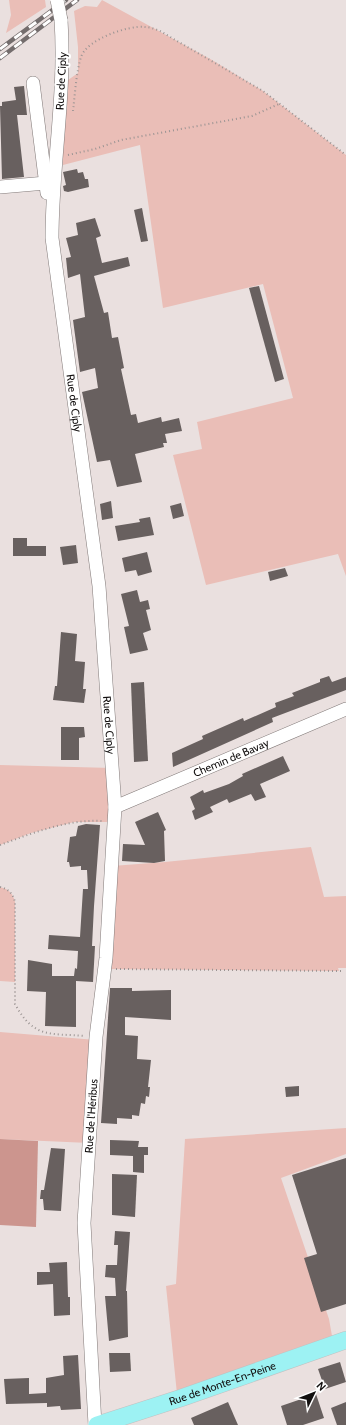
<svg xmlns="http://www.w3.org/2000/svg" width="346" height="1425" font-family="Cabin,sans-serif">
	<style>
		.green { fill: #eabeb7 }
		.forest { fill: #cc958e }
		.building { fill: #68605f }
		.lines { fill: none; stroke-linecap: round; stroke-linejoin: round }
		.minor-casing { stroke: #827a79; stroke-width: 14 }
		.major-casing { stroke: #c1c1c1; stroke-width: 18 }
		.path { stroke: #9b9493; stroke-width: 2; stroke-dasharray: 1 3; stroke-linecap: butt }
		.minor { stroke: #fff; stroke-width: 13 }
		.major { stroke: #9df2f3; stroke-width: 17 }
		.rail-casing { stroke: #746d6d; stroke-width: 4.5 }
		.rail { stroke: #fff; stroke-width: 3; stroke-dasharray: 9; stroke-linecap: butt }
		.minor-bridge-casing { stroke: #827a79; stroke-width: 14; stroke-linecap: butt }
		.minor-bridge { stroke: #fff; stroke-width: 13 }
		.labels { text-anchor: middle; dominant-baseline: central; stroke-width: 4; stroke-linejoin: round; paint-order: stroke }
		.street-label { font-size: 11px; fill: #120f0f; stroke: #fff }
	</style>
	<rect width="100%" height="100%" fill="#eae0df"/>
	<g class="green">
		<polygon points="9,0 45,0 46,7 6,33 11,15"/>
		<polygon points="102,0 212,60 263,91 346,155 346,576 338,554 206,585 173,455 202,449 197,422 293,398 263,284 163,308 140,145 63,165 58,128 61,85 78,73 78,47 74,11 85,6 97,7"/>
		<polygon points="0,765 112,768 114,822 74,822 31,833 0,845"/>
		<polygon points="311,847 324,897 346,896 346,968 338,968 339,971 105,969 112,866 165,862"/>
		<path d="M 0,887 C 9,889 13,894 15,902 L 15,982 L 0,981 Z"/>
		<polygon points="0,1032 96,1040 89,1143 0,1139"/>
		<polygon points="346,1128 346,1154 281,1178 329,1319 332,1336 177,1394 166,1286 176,1284 185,1139"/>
	</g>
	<polygon class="forest" points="0,1139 38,1141 36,1227 0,1225"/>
	<g class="building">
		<polygon points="24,86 27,115 17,115 24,177 2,179 0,106 2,106 2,102 16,100 14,87"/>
		<polygon points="77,169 78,173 83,172 85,179 88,179 89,187 68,192 64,191 63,186 66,185 63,172"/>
		<polygon points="142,208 148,241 141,242 134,210"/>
		<polygon points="95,218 101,236 96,238 102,263 128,257 130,266 94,276 104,313 108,312 112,338 118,337 124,368 121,369 131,415 136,414 138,423 161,417 162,422 179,418 182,431 165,434 167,443 163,443 164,447 135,454 142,482 117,487 110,460 97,462 82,392 98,388 95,368 80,372 73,320 85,317 80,274 68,278 66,258 71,257 66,238 78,235 76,223"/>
		<polygon points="259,286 284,379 275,382 249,288"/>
		<polygon points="111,501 113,518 102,520 100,504"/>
		<polygon points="181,503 184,516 173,519 170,506"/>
		<polygon points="150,517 154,535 118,541 115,526 140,522 139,519"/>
		<polygon points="13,538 27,538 27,546 46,546 46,556 13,556"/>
		<polygon points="76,545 78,563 63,565 60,547"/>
		<polygon points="147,552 152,572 138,576 136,570 125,572 122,558"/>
		<polygon points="285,568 288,576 270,581 268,572"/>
		<polygon points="137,590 140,602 148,600 150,609 146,610 151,630 143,633 148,650 130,654 124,627 129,626 121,594"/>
		<polygon points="61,632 77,634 75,661 85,662 83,689 86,689 84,703 53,700 55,686 57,686"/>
		<polygon points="329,676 332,682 346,677 346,690 272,718 273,722 173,767 172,753 203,739 202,736 243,718 244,721 276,707 275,703 294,696 292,693 320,682 320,679"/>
		<polygon points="144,682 148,761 134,762 131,683"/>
		<polygon points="61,727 84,727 85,737 79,738 79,760 61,760"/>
		<polygon points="283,756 290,771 260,784 266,797 255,801 251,794 229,803 227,799 210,807 213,812 195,820 192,811 195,809 190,797 203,790 204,793 229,784 243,776 242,774"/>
		<polygon points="158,812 166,830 164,831 165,861 154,863 122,861 123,844 145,845 135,822"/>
		<polygon points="86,824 100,825 94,906 92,946 95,946 93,982 76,981 76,1027 45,1026 46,992 27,991 28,960 52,964 52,976 74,976 75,968 77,969 78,951 48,949 49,935 80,937 83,889 88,889 87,870 81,870 81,866 70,867 69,862 67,862 70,837 76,836 78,826"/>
		<polygon points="110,988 132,988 132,991 171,990 171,1020 125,1017 125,1035 138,1036 137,1059 151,1060 148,1087 150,1087 149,1097 146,1096 145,1104 141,1103 139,1116 132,1115 132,1119 117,1118 117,1124 101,1123"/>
		<polygon points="299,1086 299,1096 286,1097 285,1087"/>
		<polygon points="110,1140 139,1141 138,1147 148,1147 148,1155 144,1155 144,1173 133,1172 133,1156 110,1155"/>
		<polygon points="51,1148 65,1149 61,1211 44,1210 43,1199 40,1199 41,1190 44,1190"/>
		<polygon points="346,1158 346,1304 321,1312 304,1258 317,1254 292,1175"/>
		<polygon points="112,1174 137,1175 135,1217 112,1215"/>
		<polygon points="115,1231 130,1232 126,1291 127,1291 128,1337 109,1341 105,1296 116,1296 115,1278 105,1277 106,1265 117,1265 118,1245 114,1245"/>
		<polygon points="67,1262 68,1297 70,1297 70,1315 54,1316 53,1284 37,1285 37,1272 50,1272 49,1263"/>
		<polygon points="130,1353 131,1371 110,1372 109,1353"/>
		<polygon points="78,1355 81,1409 61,1410 60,1406 47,1407 47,1403 6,1404 4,1379 29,1378 29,1394 46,1393 46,1378 64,1375 63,1356"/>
		<polygon points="340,1362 346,1382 325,1389 318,1369"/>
		<polygon points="316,1394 324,1418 303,1425 287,1425 281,1406"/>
		<polygon points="228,1402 238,1425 194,1425 191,1418"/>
		<polygon points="346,1402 346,1425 337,1425 331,1408"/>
	</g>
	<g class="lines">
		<defs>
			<g id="minor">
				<path id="s1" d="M 61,20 C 66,93 52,165 52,238 L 99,586 L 115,807 L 106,958 L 96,1037 L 84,1223 L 95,1425"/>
				<polyline points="33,83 47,193"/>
				<polyline points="0,187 46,183"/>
				<path id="s2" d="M 115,807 L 346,709"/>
			</g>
			<g id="major">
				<path id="s3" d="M 97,1425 L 181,1398 L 346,1340"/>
			</g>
		</defs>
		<use href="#minor" class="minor-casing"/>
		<use href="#major" class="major-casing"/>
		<g class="path">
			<path d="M 73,111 C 75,94 76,74 81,57 C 87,39 129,25 145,27 C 150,27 155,29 160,31 L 263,91 L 346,155"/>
			<polyline points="68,155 95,149 121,140 252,116 279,104"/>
			<path d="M 0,845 C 33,833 67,819 103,821"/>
			<path d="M 0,887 C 9,889 13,894 15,902 L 15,1004 C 34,1039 50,1033 85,1036"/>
			<polyline points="116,969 343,971"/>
		</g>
		<use href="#minor" class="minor"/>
		<use href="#major" class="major"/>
		<defs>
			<g id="rail">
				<polyline points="0,49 66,0"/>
				<polyline points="0,58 77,0"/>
			</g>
		</defs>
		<use href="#rail" class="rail-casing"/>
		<use href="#rail" class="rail"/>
		<defs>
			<polyline id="minor-bridge" points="57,0 61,20"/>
		</defs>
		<use href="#minor-bridge" class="minor-bridge-casing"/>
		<use href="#minor-bridge" class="minor-bridge"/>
	</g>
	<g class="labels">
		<g class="street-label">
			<text transform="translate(61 81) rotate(-87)">Rue de Ciply</text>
			<text stroke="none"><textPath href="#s1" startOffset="385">Rue de Ciply</textPath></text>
			<text stroke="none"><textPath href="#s1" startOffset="709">Rue de Ciply</textPath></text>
			<text stroke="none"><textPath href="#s2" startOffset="126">Chemin de Bavay</textPath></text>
			<text transform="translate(91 1116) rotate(-86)">Rue de l'Héribus</text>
			<text stroke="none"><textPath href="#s3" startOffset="132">Rue de Monte-En-Peine</textPath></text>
		</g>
	</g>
	<g transform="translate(314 1393) rotate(47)" stroke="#ffffff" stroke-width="3" paint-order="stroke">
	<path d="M0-3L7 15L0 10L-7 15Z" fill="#120f0f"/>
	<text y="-6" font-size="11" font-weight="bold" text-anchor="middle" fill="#120f0f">N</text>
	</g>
</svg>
